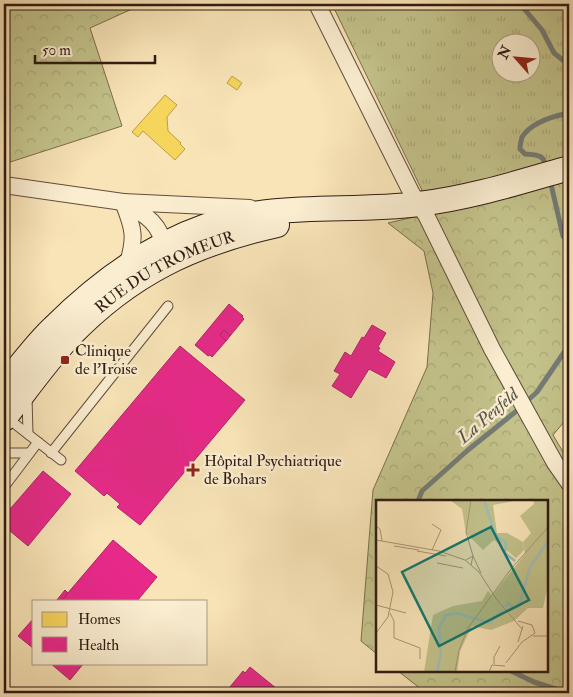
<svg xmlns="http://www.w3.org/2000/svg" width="573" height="697" font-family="'IM FELL Double Pica',serif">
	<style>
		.grass { fill: url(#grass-tufts); stroke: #7a6e4e; fill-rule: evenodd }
		.forest { fill: url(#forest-crowns); stroke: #7a6e4e }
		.homes { fill: #f6d55c; stroke: #bb9d46 }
		.health { fill: #e7298a; stroke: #b02566 }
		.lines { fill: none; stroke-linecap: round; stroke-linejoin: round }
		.stream { stroke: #747c76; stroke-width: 5 }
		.service-casing { stroke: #634d3c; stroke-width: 11 }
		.minor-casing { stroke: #634d3c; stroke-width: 18 }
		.secondary-casing { stroke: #311b13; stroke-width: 26 }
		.service { stroke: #faedd0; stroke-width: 9 }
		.minor { stroke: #faedd0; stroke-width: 16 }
		.secondary { stroke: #faedd0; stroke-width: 24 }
		.poi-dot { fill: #8f2418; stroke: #faedd0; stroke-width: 2 }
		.labels { text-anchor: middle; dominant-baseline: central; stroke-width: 5; stroke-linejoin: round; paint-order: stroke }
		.street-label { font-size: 16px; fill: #311b13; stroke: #faedd0 }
		.poi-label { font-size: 16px; fill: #311b13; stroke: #faedd0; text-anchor: start }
		.water-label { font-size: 18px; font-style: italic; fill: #58534d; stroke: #faedd0 }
		.inset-river { fill: none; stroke: #a1bcb8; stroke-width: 2.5 }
		.inset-road { fill: none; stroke: #a89475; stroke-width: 1 }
		.view { fill: #0f766e; fill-opacity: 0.15; stroke: #0f766e; stroke-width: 2.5 }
		.inset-edge { fill: none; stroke: #311b13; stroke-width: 2.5 }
	</style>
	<defs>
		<pattern id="grass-tufts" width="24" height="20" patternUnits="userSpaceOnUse" patternTransform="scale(1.25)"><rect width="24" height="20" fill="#c3c28a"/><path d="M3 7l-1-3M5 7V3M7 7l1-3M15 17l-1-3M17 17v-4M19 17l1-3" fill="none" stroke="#a8a676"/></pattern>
		<pattern id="forest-crowns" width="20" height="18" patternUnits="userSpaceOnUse" patternTransform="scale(1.25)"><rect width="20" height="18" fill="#c3c28a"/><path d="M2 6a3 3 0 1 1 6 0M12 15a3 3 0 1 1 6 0" fill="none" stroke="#a8a676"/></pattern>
	</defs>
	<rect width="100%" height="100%" fill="#f8e4b7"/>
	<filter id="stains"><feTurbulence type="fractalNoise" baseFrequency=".004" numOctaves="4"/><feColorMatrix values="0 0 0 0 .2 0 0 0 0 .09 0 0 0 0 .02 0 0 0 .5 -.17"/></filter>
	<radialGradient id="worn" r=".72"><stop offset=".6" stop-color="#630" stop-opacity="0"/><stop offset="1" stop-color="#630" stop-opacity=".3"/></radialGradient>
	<path class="grass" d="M 332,4 L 569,4 L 569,181 L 433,213 ZM 500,42 L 530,42 L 530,72 L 500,72 Z"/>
	<g class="forest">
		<polygon points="4,4 143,4 90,28 122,126 4,164"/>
		<polygon points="569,181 569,416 553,435 569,462 569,693 426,693 398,671 547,671 547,501 377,501 377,654 361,641 373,490 427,367 433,293 424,251 388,223"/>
	</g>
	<g class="homes">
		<polygon points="232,76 242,83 237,90 227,83"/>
		<polygon points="165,95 177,105 167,117 168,131 181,143 180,144 185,149 175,160 143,131 138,137 132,132"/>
	</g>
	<g class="health">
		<polygon points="229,304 243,316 242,317 244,319 230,336 224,330 220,335 226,341 212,357 210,355 208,356 195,345"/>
		<polygon points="372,325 386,333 378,347 380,348 378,351 395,362 386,378 369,369 351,398 332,386 340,374 334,371 345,352 351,356 362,337 364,338"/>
		<polygon points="224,330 230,336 226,341 220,335"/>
		<polygon points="180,346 245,400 140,525 117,507 120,504 107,493 104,496 75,471"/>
		<polygon points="43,471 71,494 28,546 4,526 4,516"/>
		<polygon points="113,540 157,577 137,601 61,601"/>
		<polygon points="65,590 68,593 61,601 56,601"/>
		<polygon points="34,618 34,649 18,636"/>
		<polygon points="50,663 84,663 70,680"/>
		<polygon points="250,667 282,693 225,693 243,671 245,673"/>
	</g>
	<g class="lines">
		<g class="stream">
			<polyline points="520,4 542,30 554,53 569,65"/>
			<path d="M 547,169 C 543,154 539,155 525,154 L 520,149 C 520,146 521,141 522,137 C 531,123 554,116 569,113"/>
			<polyline points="550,180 563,236 569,243"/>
			<polyline points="418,501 422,491 468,450 514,413 537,392 569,345"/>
			<polyline points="511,671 534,682 568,693"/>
		</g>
		<defs>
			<g id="service">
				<polyline points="27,397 28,434"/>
				<polyline points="6,417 61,460"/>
				<polyline points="4,453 29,453"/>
				<polyline points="51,453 168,306"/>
				<polyline points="4,487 38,442"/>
			</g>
			<g id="minor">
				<polyline points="317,4 412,194 426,215 492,349 555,463 569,483"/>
				<path d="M 4,185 L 123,202 C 142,212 168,227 161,253"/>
				<path d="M 127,266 C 136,238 134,229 123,202 L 250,208"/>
			</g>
			<g id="secondary">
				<path d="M 4,385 C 20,366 35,345 53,328 C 96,285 149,246 206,226 C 274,201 348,213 419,204 C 470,198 520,182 569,168"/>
				<path id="s1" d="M 4,419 C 25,392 46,362 70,336 C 131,273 193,244 277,225"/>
			</g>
		</defs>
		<use href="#service" class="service-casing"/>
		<use href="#minor" class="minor-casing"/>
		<use href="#secondary" class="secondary-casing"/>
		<use href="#service" class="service"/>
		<use href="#minor" class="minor"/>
		<use href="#secondary" class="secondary"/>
	</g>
	<g class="poi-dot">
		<rect x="60" y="355" width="10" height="10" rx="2.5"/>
		<path d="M190.5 462.5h5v5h5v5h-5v5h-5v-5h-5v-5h5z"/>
	</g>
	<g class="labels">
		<g class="street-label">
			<text stroke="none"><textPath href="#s1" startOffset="222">RUE DU TROMEUR</textPath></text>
		</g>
		<g class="poi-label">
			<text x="75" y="351">Clinique<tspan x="75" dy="18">de l'Iroise</tspan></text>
			<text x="204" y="461">Hôpital Psychiatrique<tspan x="204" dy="18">de Bohars</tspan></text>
		</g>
		<g class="water-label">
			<text transform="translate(488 416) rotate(-41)">La Penfeld</text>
		</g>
	</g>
	<g transform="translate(376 500)">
		<rect width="172" height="172" fill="#f8e4b7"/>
		<path d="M 157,0 L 171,0 L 173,4 L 173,81 L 167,108 L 152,108 L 138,121 L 116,96 L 149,54 L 147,42 L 155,33 L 144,16 L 158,4 Z" fill="#c3c28a"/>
		<path d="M 74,0 L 143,0 L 117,5 L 121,33 L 131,33 L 147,42 L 148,50 L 140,58 L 118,40 L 107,50 L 90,33 L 86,9 ZM 112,91 L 138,121 L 115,130 L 96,126 L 84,151 L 81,172 L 48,172 L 57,115 L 77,106 L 106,101 Z" fill="#c3c28a"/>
		<path class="inset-river" d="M 108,0 L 119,34 L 130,43 L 129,53 L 139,61M 130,107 L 132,103 L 139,108 L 143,107 L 154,67 L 173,40M 61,172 L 65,153 L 63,128 L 70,115 L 80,113 L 114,123 L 127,110"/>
		<path class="inset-road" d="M 95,0 L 90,32 L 97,56 L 95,65M 0,26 L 4,29 L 6,41M 0,40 L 63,51 L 89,60 L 103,72 L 121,100 L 146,129M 18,46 L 43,50M 56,50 L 65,30 L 56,24M 41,51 L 70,56M 90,60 L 97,56 L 105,73M 61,63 L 87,68M 0,66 L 12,74 L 17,92 L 12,117 L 0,133M 0,105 L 30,113M 14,113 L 18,121 L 18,138 L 44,148 L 44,159M 157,136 L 173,136M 142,142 L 147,126M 130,163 L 146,142 L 159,133 L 156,125 L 142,121M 118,164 L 118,157 L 124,146M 79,172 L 83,150 L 92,128 L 135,69 L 173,26M 113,172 L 116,165 L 129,166"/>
		<path class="view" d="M 115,27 L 153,100 L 63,146 L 26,72 Z"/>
		<rect width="172" height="172" class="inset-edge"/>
	</g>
	<rect width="573" height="697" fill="none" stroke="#f8e4b7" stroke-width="20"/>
	<rect x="5" y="5" width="563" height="687" fill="none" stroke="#311b13" stroke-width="2.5"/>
	<rect x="10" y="10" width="553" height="677" fill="none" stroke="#311b13"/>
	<rect x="32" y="600" width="175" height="65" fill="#faedd0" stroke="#aa9984"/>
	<rect x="42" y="612" width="25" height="15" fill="#f6d55c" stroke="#aa9984"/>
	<text x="78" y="624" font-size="15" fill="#311b13">Homes</text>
	<rect x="42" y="637" width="25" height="15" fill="#e7298a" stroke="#aa9984"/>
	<text x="78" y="650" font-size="15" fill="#311b13">Health</text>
	<g transform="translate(516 58) rotate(297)"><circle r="24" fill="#faedd0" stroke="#aa9984"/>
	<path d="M0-4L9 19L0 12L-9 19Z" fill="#8f2418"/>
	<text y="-8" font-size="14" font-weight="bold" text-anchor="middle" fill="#311b13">N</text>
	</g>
	<path d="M35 55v8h120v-8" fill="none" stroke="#311b13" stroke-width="2.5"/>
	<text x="42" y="55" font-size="15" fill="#311b13" stroke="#faedd0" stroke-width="4" paint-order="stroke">50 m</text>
	<rect width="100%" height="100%" filter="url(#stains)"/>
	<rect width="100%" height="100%" fill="url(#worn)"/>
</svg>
